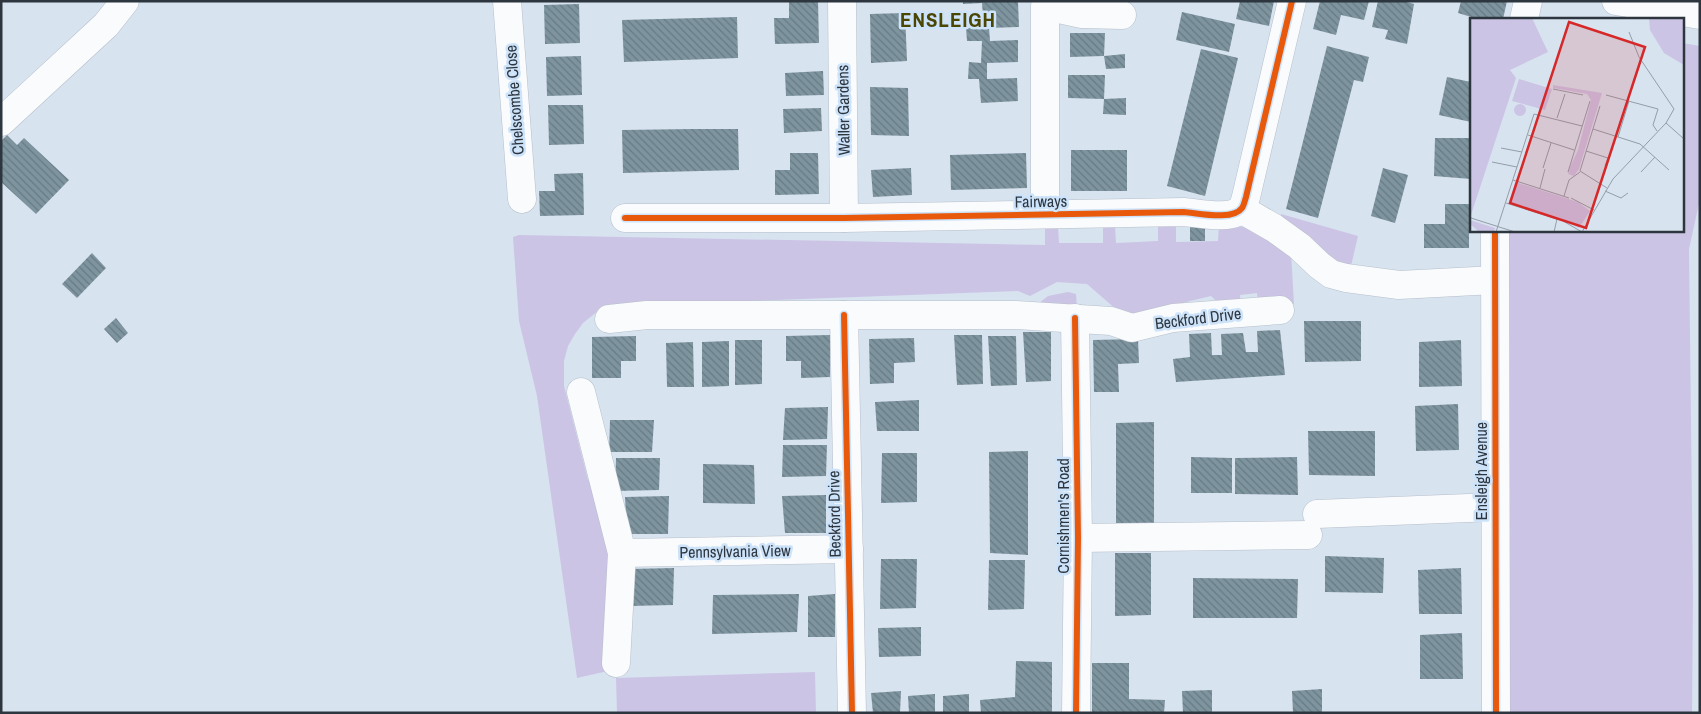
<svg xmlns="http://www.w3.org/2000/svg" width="1701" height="714" font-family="'Archivo Narrow',sans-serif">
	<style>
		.green { fill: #ccc4e5 }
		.building { fill: url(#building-back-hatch) }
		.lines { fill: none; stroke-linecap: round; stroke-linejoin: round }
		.minor-casing { stroke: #b6bfca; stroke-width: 29 }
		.minor { stroke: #f9fbfd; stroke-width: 28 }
		.cycleway-casing { stroke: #cde3fa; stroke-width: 9 }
		.cycleway { stroke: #e8590c; stroke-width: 6 }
		.labels { text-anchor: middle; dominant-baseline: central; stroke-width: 5; stroke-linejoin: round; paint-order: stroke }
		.street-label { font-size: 16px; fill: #2d363f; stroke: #cde3fa }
		.district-label { font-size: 21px; font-weight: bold; letter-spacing: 1px; fill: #4c4603; stroke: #cde3fa }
		.inset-road { fill: none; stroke: #949ea9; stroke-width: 1 }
		.view { fill: #d62828; fill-opacity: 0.15; stroke: #d62828; stroke-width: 2.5 }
		.inset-edge { fill: none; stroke: #2d363f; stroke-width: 2.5 }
	</style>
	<defs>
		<pattern id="building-back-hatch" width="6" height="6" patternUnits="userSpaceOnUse" patternTransform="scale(1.25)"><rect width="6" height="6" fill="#7e959f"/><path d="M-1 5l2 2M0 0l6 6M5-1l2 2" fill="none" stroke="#687a83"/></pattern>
	</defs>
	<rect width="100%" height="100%" fill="#d8e3f0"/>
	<g class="green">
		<polygon points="1682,43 1700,46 1700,199 1689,249 1693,593 1692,713 1508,713 1506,230 1682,230"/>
		<polygon points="1281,214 1358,236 1351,266 1324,257 1280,221"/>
		<polygon points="1158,224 1176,224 1176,242 1218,241 1219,224 1239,226 1255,230 1291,252 1294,304 1263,306 1258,303 1257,293 1240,295 1241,308 1227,311 1211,296 1137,314 1117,310 1087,284 1057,282 1030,296 1018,291 645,305 598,311 583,323 575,334 568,346 564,361 564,386 588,480 599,493 611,561 608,671 577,678 537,396 519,321 513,237 519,235 1045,245 1045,227 1058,226 1059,243 1103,243 1103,226 1115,226 1116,243 1158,241"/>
		<polygon points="1068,292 1076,294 1077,310 1033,308 1048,296"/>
		<polygon points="815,672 816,713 617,713 616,678"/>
	</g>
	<g class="building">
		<polygon points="806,1 818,1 819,43 775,44 774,18 789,18 789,2"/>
		<polygon points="963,1 1018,2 1019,27 989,28 990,41 1018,40 1018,62 987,63 987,79 1017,78 1018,101 981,103 979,79 968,79 969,62 981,63 982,41 967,41 966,28 984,28 982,3 963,4"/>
		<polygon points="1240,1 1274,1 1269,26 1236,19"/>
		<polygon points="1320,1 1369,1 1364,20 1341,15 1336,35 1313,29"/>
		<polygon points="1378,1 1403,1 1414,4 1407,44 1385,39 1388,30 1372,27"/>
		<polygon points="1461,1 1507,1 1503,19 1478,19 1458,13"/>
		<polygon points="579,4 580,43 545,44 544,5"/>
		<polygon points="1182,12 1235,24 1229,52 1176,40"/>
		<polygon points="905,13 907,61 871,63 870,14"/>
		<polygon points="737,17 738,58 624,62 622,20"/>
		<polygon points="1070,33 1105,33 1104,56 1070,57"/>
		<polygon points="1327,46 1369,57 1363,82 1354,80 1318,218 1286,209"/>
		<polygon points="1201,49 1238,58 1205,196 1167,186"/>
		<polygon points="1125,54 1125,68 1106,69 1104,56"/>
		<polygon points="581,56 582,95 547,96 546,57"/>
		<polygon points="823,71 824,95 786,96 785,73"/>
		<polygon points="1068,75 1105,75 1104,99 1068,98"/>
		<polygon points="1447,77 1471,82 1471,122 1439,115"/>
		<polygon points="870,87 908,88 909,136 871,135"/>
		<polygon points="1126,98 1126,115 1103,114 1104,99"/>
		<polygon points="548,105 583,105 584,144 549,145"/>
		<polygon points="821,108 822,131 784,133 783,109"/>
		<polygon points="692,129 738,129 739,170 623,173 622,130"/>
		<polygon points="7,135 17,145 24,138 69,180 36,214 1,182 1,141"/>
		<polygon points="1435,138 1471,138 1471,179 1434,176"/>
		<rect x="1071" y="150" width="56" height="41"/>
		<polygon points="790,153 818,153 819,194 775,195 775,170 790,170"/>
		<polygon points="1026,153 1027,188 951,190 950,155"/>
		<polygon points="911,168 912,195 873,197 871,170"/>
		<polygon points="1383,168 1408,175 1395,223 1371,216"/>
		<polygon points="583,173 584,215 540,216 539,191 555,191 554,174"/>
		<polygon points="1445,204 1469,204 1469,248 1424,248 1424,224 1445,224"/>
		<rect x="1190" y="227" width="15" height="14"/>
		<polygon points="92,253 106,268 77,298 62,284"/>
		<polygon points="116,318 128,333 117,343 104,329"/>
		<polygon points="1304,321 1361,321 1361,361 1305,362"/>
		<polygon points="1280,330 1285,375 1176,382 1173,359 1190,357 1189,334 1211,333 1212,355 1222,355 1221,334 1243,333 1246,352 1258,352 1257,331"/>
		<polygon points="1023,332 1051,332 1051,381 1026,382"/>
		<polygon points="830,335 830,377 801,378 801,361 786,361 786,336"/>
		<polygon points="954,335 982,335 983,384 957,385"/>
		<polygon points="636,336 636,361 621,361 621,378 592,378 592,337"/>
		<polygon points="988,336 1016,336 1017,385 991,386"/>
		<polygon points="914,338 915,362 894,363 894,383 870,384 869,339"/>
		<polygon points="1138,339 1139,363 1118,364 1119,392 1094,392 1093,340"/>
		<polygon points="735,340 762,340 762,384 735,385"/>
		<polygon points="1461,340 1462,386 1419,387 1419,342"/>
		<polygon points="729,341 729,386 702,387 702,342"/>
		<polygon points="693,342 694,387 667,387 666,343"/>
		<polygon points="919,400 919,431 877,431 875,402"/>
		<polygon points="1458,404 1459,450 1416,451 1415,406"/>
		<polygon points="828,407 827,439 783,440 785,408"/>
		<polygon points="610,420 654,420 652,452 609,452"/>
		<polygon points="1154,422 1154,526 1116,524 1116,423"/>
		<polygon points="1308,431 1375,431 1375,476 1309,475"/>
		<polygon points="783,445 827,445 826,476 782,477"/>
		<polygon points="1028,451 1028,555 990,553 989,452"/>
		<polygon points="882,453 917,453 917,502 881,503"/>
		<polygon points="1191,457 1232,458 1232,493 1191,493"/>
		<polygon points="1297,457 1298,495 1235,494 1235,458"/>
		<polygon points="616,458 660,458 659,490 615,491"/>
		<polygon points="703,464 754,465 755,504 703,503"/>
		<polygon points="826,495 826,533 785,533 782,496"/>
		<polygon points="669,496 668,534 627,534 625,497"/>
		<polygon points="1115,553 1151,553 1151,615 1115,616"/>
		<polygon points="1325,556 1384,558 1383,593 1325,592"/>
		<polygon points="881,559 917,559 916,608 880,609"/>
		<polygon points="989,560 1025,560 1024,609 988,610"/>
		<polygon points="674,568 673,605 630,606 629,569"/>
		<polygon points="1461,568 1462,614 1419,614 1418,570"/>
		<polygon points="1193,578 1298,579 1297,618 1193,618"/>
		<polygon points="799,594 797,632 712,634 713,595"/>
		<polygon points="835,594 835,637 808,637 808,596"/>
		<polygon points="921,627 921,656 879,657 878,628"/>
		<polygon points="1462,633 1463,679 1420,679 1420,635"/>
		<polygon points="1016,661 1052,662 1052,713 981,713 980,700 1015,697"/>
		<polygon points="1092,663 1129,663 1129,699 1165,700 1164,713 1092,713"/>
		<polygon points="1322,689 1322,713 1293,713 1292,691"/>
		<polygon points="1212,690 1212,713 1183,713 1182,691"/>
		<polygon points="901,691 900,713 873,713 871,693"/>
		<polygon points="935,694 935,713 909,713 908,696"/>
		<polygon points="969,694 969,713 943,713 943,696"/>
	</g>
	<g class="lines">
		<defs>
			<g id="minor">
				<polyline points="507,1 522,199"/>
				<polyline points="842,1 844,218"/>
				<polyline points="1616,1 1700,15"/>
				<polyline points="1524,19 1528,1"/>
				<polyline points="1,122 106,25 125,1"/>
				<polyline points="1241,209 1274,228 1299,246 1319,265 1331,274 1346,278 1399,285 1495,280"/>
				<polyline points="1045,214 1045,6 1082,14 1122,15"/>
				<path d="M 625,218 L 844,218 L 1184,212 C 1198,213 1233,221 1242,208 C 1244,205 1245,200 1246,197 L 1292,1"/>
				<polyline points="1495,230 1496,713"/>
				<polyline points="844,315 852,713"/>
				<polyline points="1075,318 1078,538 1076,713"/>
				<polyline points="609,319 647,315 1016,315 1111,321 1132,328 1173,318 1280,310"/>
				<polyline points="581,392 622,553 616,663"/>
				<polyline points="1317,514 1494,507"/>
				<polyline points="1078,538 1308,535"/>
				<polyline points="622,553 849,549"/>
			</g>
		</defs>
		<use href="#minor" class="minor-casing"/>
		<use href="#minor" class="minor"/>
		<defs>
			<g id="cycleway">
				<path d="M 625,218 L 844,218 L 1184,212 C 1198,213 1233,221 1242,208 C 1244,205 1245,200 1246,197 L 1292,1"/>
				<polyline points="1495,230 1496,713"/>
				<polyline points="844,315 852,713"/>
				<polyline points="1075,318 1078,538 1076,713"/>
			</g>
		</defs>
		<use href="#cycleway" class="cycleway-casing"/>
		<use href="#cycleway" class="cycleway"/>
	</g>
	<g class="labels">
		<g class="street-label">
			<text transform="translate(514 100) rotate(-94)">Chelscombe Close</text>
			<text transform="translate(843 110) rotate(-91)">Waller Gardens</text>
			<text transform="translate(1041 201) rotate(-1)">Fairways</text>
			<text transform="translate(1198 318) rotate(-7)">Beckford Drive</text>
			<text transform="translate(1481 471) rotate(-90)">Ensleigh Avenue</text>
			<text transform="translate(834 514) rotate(-91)">Beckford Drive</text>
			<text transform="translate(1063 516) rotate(-90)">Cornishmen's Road</text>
			<text transform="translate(735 551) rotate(-1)">Pennsylvania View</text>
		</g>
		<g class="district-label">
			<text x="948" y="19">ENSLEIGH</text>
		</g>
	</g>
	<g transform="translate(1470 18)">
		<rect width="214" height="214" fill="#d8e3f0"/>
		<path d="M 0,0 L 62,0 L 78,34 L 40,52 L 46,60 L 0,200 ZM 49,61 L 82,71 L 75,92 L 42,83 ZM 83,67 L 132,75 L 109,151 L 104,158 L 98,156 L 100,149 L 108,132 L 121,82 L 117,76 L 83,70 ZM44 92a6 6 0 1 1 12 0a6 6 0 1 1-12 0ZM 45,164 L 108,184 L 120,193 L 109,210 L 90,200 L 39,184 ZM 0,202 L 25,210 L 24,214 L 9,214 L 0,206 Z" fill="#ccc4e5"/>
		<path d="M 179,0 L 214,0 L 214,47 L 194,35 L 180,12 Z" fill="#ccc4e5"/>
		<path class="inset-road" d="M 159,14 L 169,39 L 204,91M 83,71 L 113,77M 136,77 L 188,91 L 183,107 L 187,113M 130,88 L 110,153 L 137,170M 87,100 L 95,76M 196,105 L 214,121M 123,111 L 170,126 L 199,152M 58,117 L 104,132M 148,119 L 159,83M 31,130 L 52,134M 116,133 L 138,140 L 135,148M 22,144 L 47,149M 73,150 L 81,125M 98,154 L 120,83M 171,154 L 185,139M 43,162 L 99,180M 70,170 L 75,151M 135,173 L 151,180 L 158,175M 94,178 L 99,162 L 110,154M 101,180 L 124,192M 36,185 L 87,201 L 84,214M 1,200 L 45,214M 93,203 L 112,214M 26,214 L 64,96 L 112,108M 112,214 L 143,161 L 196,105 L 204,91"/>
		<path class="view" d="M 99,4 L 175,29 L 116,210 L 40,185 Z"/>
		<rect width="214" height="214" class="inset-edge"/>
	</g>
	<rect width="1701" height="714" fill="none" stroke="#2d363f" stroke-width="5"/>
</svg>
